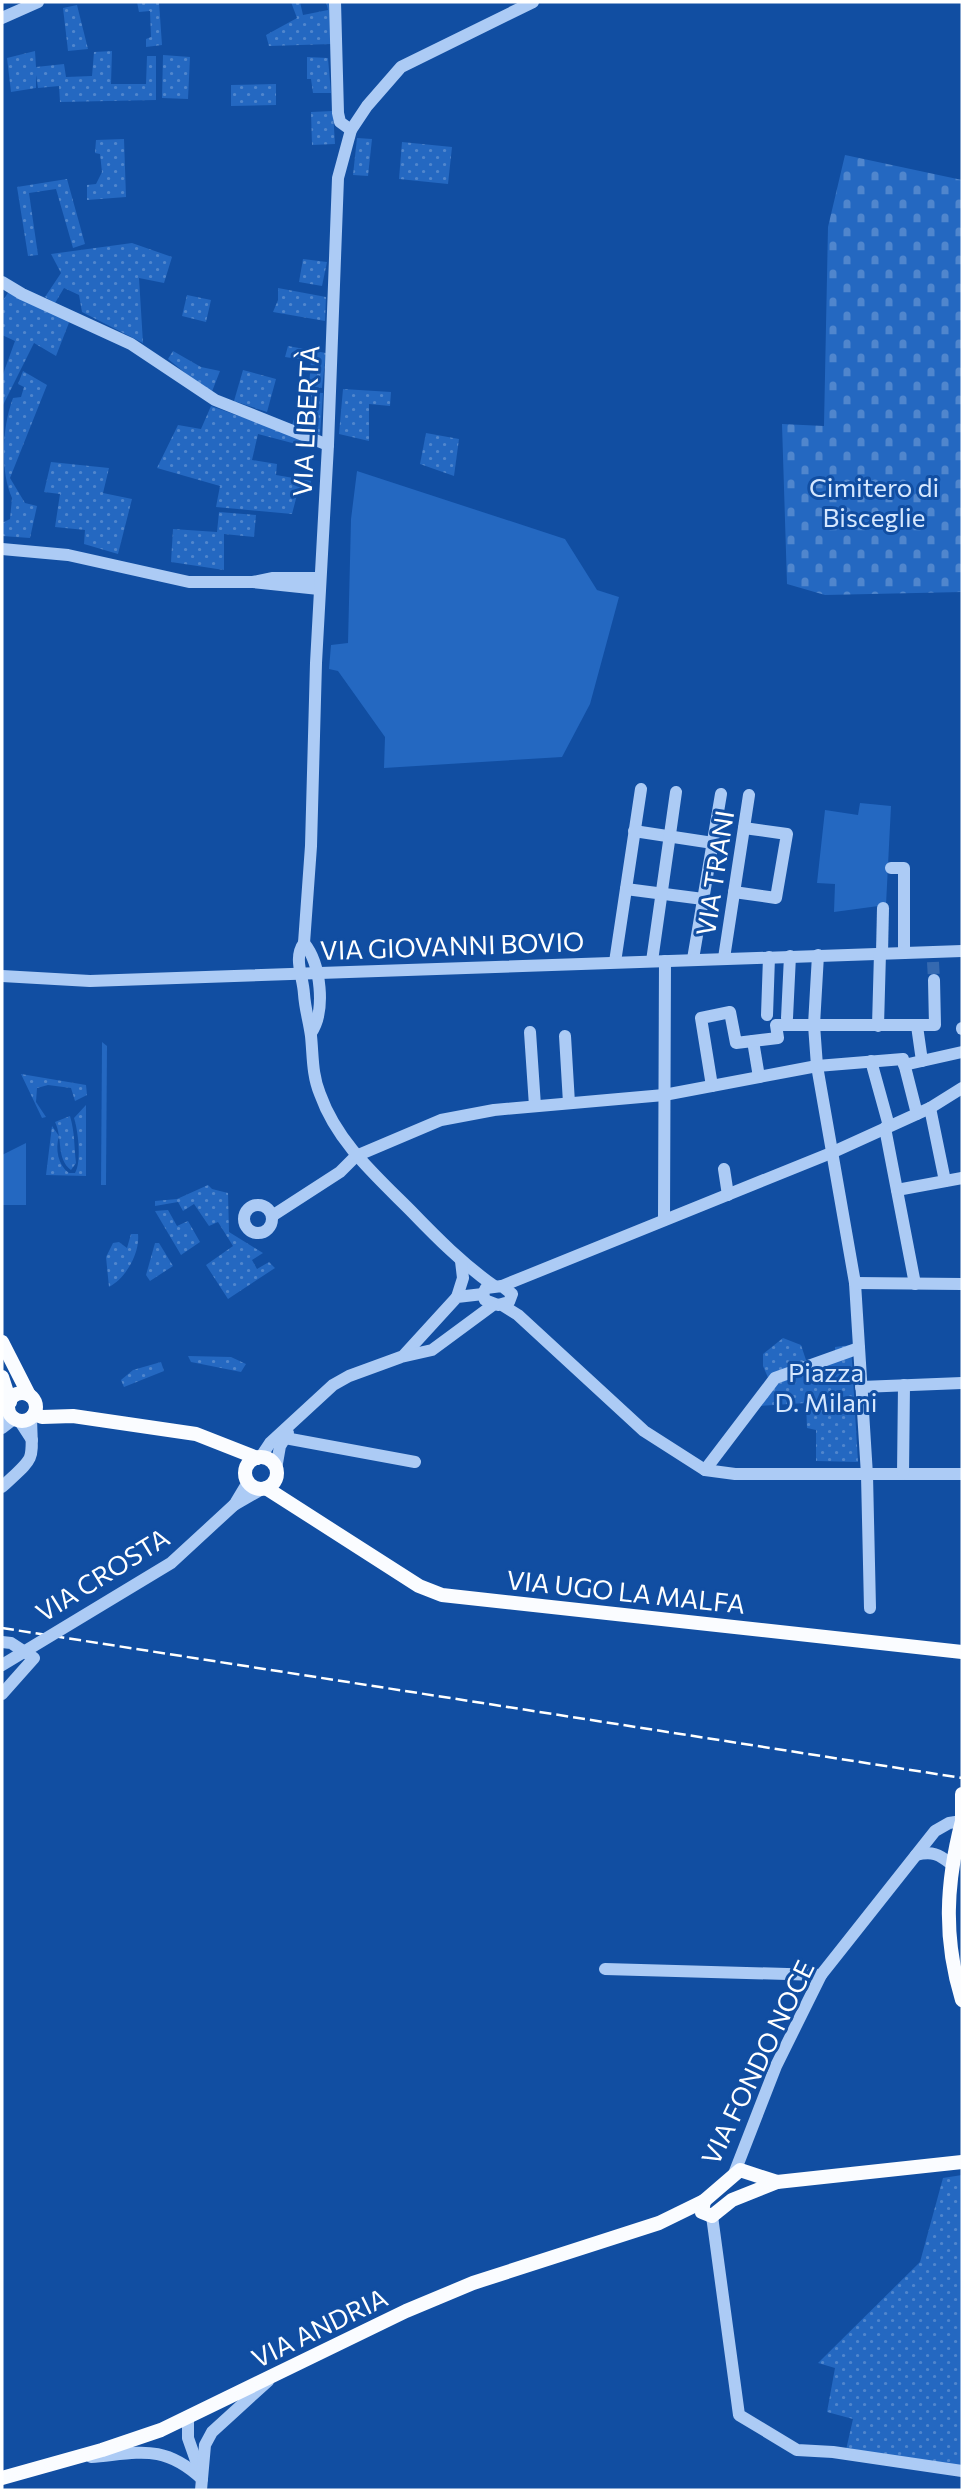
<svg xmlns="http://www.w3.org/2000/svg" width="964" height="2492" font-family="Commissioner,sans-serif">
	<style>
		.grass { fill: #2468c1 }
		.cemetery { fill: url(#cemetery-stones) }
		.park { fill: url(#park-dots) }
		.lines { fill: none; stroke-linecap: round; stroke-linejoin: round }
		.minor-tunnel { stroke: #3569b0; stroke-width: 12; stroke-dasharray: 12 6; stroke-linecap: butt }
		.minor { stroke: #accbf5; stroke-width: 12 }
		.major { stroke: #fafcff; stroke-width: 14 }
		.rail { stroke: #fff; stroke-width: 2.5; stroke-dasharray: 12 5; stroke-linecap: butt }
		.minor-bridge { stroke: #accbf5; stroke-width: 12 }
		.labels { text-anchor: middle; dominant-baseline: central; stroke-width: 6; stroke-linejoin: round; paint-order: stroke }
		.street-label { font-size: 26px; fill: #fff; stroke: #114ea2 }
		.park-label { font-size: 26px; fill: #d5e7fe; stroke: #114ea2 }
	</style>
	<defs>
		<pattern id="cemetery-stones" width="16" height="16" patternUnits="userSpaceOnUse" patternTransform="scale(1.75)"><rect width="16" height="16" fill="#2468c1"/><path d="M2 7V4a2 2 0 0 1 4 0v3zM10 15v-3a2 2 0 0 1 4 0v3z" fill="#5086cd"/></pattern>
		<pattern id="park-dots" width="8" height="8" patternUnits="userSpaceOnUse" patternTransform="scale(1.75)"><rect width="8" height="8" fill="#2468c1"/><path d="M2 2h.1M6 6h.1" fill="none" stroke="#5086cd" stroke-width="1.8" stroke-linecap="round"/></pattern>
	</defs>
	<rect width="100%" height="100%" fill="#114ea2"/>
	<g class="grass">
		<polygon points="357,471 565,539 597,590 619,597 590,704 562,757 384,768 385,737 338,671 329,669 331,645 348,643 351,519"/>
		<polygon points="860,803 891,806 886,905 834,912 835,884 817,883 825,810 858,815"/>
		<polygon points="102,1042 107,1046 106,1185 101,1185"/>
		<polygon points="26,1143 26,1205 2,1205 2,1155"/>
	</g>
	<polygon class="cemetery" points="845,155 962,180 962,592 825,595 787,584 782,424 824,426 828,227"/>
	<g class="park">
		<polygon points="137,2 159,2 162,45 146,47 146,39 151,37 150,11 139,12"/>
		<polygon points="291,2 300,2 303,15 328,10 326,2 331,2 332,44 269,46 266,35 297,18"/>
		<polygon points="77,5 88,49 68,51 63,8"/>
		<polygon points="35,51 36,67 64,64 66,77 92,76 94,52 112,51 111,84 146,84 147,56 156,56 156,100 60,102 59,86 38,88 36,75 36,88 11,92 7,58"/>
		<polygon points="163,55 190,57 188,99 162,98"/>
		<polygon points="307,57 328,58 331,93 313,93 311,79 307,79"/>
		<polygon points="276,84 276,105 231,106 231,85"/>
		<polygon points="333,111 335,144 312,145 311,112"/>
		<polygon points="357,138 372,139 368,176 353,175"/>
		<polygon points="124,139 126,197 87,200 87,185 96,184 102,172 100,154 95,153 96,140"/>
		<polygon points="402,142 452,147 448,184 399,179"/>
		<polygon points="67,179 85,244 73,248 56,189 29,193 38,255 28,256 17,187"/>
		<polygon points="132,243 172,257 164,283 139,278 143,343 82,312 79,295 64,288 55,303 45,297 61,273 51,254"/>
		<polygon points="303,259 327,262 322,286 299,282"/>
		<polygon points="278,288 326,297 325,321 273,312 278,300"/>
		<polygon points="9,291 70,320 56,356 34,343 2,407 2,377 15,341 2,335 2,302"/>
		<polygon points="187,295 211,300 206,322 182,316"/>
		<polygon points="288,346 326,353 322,388 309,386 311,361 285,357"/>
		<polygon points="173,351 201,367 220,371 211,394 168,359"/>
		<polygon points="243,370 276,379 267,412 234,401"/>
		<path d="M 23,371 L 47,385 L 10,478 L 25,503 L 37,506 L 30,538 L 2,536 L 2,523 L 10,519 L 12,498 C 0,471 2,427 13,398 L 21,397 L 24,387 L 18,384 Z"/>
		<polygon points="343,389 391,392 390,406 369,404 369,441 339,434"/>
		<polygon points="310,392 323,393 320,435 292,425 297,410 306,408"/>
		<polygon points="211,406 318,444 315,449 258,434 252,460 277,464 276,475 311,481 310,490 298,491 292,514 216,507 220,486 157,468 178,425 201,429"/>
		<polygon points="426,433 459,439 454,476 420,464"/>
		<polygon points="51,462 109,468 103,493 132,499 118,554 84,544 85,530 55,527 60,494 44,492"/>
		<polygon points="219,512 256,515 254,537 224,534 224,570 171,562 173,529 217,532"/>
		<polygon points="21,1074 86,1085 87,1095 75,1101 71,1088 48,1085 37,1088 36,1102 46,1117 42,1118"/>
		<path d="M 86,1105 L 86,1176 L 46,1175 L 52,1126 L 59,1136 C 55,1149 58,1165 69,1173 L 75,1173 C 82,1162 78,1130 74,1118 Z"/>
		<path d="M 70,1116 C 75,1133 74,1146 76,1163 L 71,1170 C 56,1159 63,1138 55,1122 Z"/>
		<polygon points="208,1185 212,1189 228,1193 229,1232 263,1253 252,1260 257,1269 269,1262 275,1268 228,1299 206,1265 233,1246 218,1222 209,1226 194,1204 183,1211 178,1202 155,1206 155,1201 177,1199"/>
		<polygon points="168,1210 177,1226 188,1221 200,1242 181,1255 155,1211"/>
		<path d="M 131,1234 L 138,1234 C 140,1253 126,1278 109,1287 L 106,1257 L 113,1243 L 119,1242 L 127,1248 Z"/>
		<polygon points="155,1243 159,1243 173,1266 150,1281 146,1275"/>
		<polygon points="783,1338 801,1345 807,1363 835,1354 835,1347 851,1345 858,1462 816,1461 816,1430 807,1428 806,1403 759,1406 769,1380 763,1366 763,1354"/>
		<polygon points="188,1356 231,1357 246,1364 241,1372 191,1362"/>
		<polygon points="161,1362 164,1371 124,1387 121,1380 133,1370"/>
		<polygon points="962,2175 962,2471 846,2450 853,2419 827,2412 835,2368 818,2363 920,2262 943,2178"/>
	</g>
	<g class="lines">
		<polyline class="minor-tunnel" points="933,962 934,980"/>
		<g class="minor">
			<polyline points="335,2 338,113 340,122 351,130"/>
			<polyline points="2,18 38,2"/>
			<polyline points="2,282 22,294 131,344 215,400 328,445"/>
			<polyline points="2,549 68,555 189,582 253,582"/>
			<polyline points="319,589 253,582 273,578 320,578"/>
			<polyline points="634,831 713,843"/>
			<polyline points="891,868 904,868 904,953"/>
			<polyline points="626,889 703,899"/>
			<polyline points="734,892 776,898 787,834 744,828"/>
			<path d="M 304,943 C 321,964 326,1011 311,1033"/>
			<polyline points="882,953 883,908"/>
			<polyline points="818,955 814,1025 817,1066 855,1283 867,1475 870,1608"/>
			<polyline points="724,958 749,795"/>
			<polyline points="693,959 721,794"/>
			<polyline points="652,961 676,792"/>
			<polyline points="615,962 641,789"/>
			<polyline points="2,976 90,981 962,951"/>
			<polyline points="767,1015 769,957"/>
			<polyline points="787,1018 790,956"/>
			<polyline points="878,1026 880,953"/>
			<polyline points="917,1026 922,1061"/>
			<polyline points="962,1028 962,1029"/>
			<polyline points="530,1032 535,1106"/>
			<polyline points="565,1036 569,1103"/>
			<polyline points="753,1041 759,1077"/>
			<polyline points="871,1061 889,1126"/>
			<polyline points="904,1065 962,1052"/>
			<polyline points="712,1086 701,1018 730,1012 736,1043 778,1038 776,1025 935,1025 934,980"/>
			<polyline points="930,1108 945,1181"/>
			<polyline points="885,1128 915,1284"/>
			<polyline points="724,1169 728,1195"/>
			<polyline points="897,1190 962,1178"/>
			<circle cx="258" cy="1219" r="14"/>
			<polyline points="272,1216 340,1172 356,1156 441,1120 494,1110 664,1095 817,1066 903,1059 917,1114"/>
			<polyline points="664,1220 665,961"/>
			<polyline points="855,1283 962,1284"/>
			<path d="M 494,1286 C 463,1264 437,1238 411,1211 C 375,1175 337,1142 320,1094 C 312,1075 313,1055 311,1036 C 309,1021 305,1009 304,994 C 303,976 293,958 304,943 L 311,846 L 316,663 L 328,445 L 338,178 L 351,130 L 367,106 L 401,67 L 533,2"/>
			<polyline points="502,1286 831,1153 930,1108 962,1088"/>
			<polygon points="502,1286 512,1294 509,1302 498,1305 485,1300 483,1294 486,1288"/>
			<polyline points="457,1297 463,1278 461,1261"/>
			<polyline points="502,1305 518,1315 644,1431 705,1470 735,1474 962,1474"/>
			<polyline points="404,1355 457,1297 483,1294"/>
			<polyline points="861,1387 962,1383"/>
			<polyline points="2,1417 9,1406"/>
			<polyline points="19,1420 32,1440"/>
			<polyline points="2,1428 15,1418"/>
			<polyline points="285,1438 415,1462"/>
			<polyline points="260,1458 270,1443 333,1385 349,1376 401,1357 432,1350 493,1305"/>
			<polyline points="276,1469 280,1446 288,1433"/>
			<polyline points="705,1470 775,1378 859,1348"/>
			<polyline points="903,1474 904,1385"/>
			<path d="M 2,1487 C 37,1454 32,1464 31,1417"/>
			<polyline points="236,1502 248,1482"/>
			<polyline points="234,1505 262,1489"/>
			<polyline points="2,1642 11,1643 34,1658 2,1694"/>
			<path d="M 916,1855 C 932,1851 939,1854 951,1864"/>
			<polyline points="605,1969 821,1975"/>
			<polyline points="734,2174 776,2066 821,1975 935,1831 949,1823 962,1821"/>
			<polyline points="712,2216 739,2415 797,2450 833,2452 962,2471"/>
			<polyline points="188,2419 188,2438 200,2472"/>
			<path d="M 91,2457 C 139,2453 163,2443 202,2479"/>
			<polyline points="201,2490 205,2445 212,2432 268,2381"/>
		</g>
		<g class="major">
			<polyline points="2,1342 29,1395"/>
			<polyline points="2,1377 10,1402"/>
			<circle cx="22" cy="1407" r="14"/>
			<polyline points="34,1414 42,1417 73,1416 196,1434 257,1458"/>
			<circle cx="261" cy="1473" r="16"/>
			<polyline points="266,1488 419,1586 442,1595 962,1652"/>
			<polyline points="962,1794 962,1819"/>
			<path d="M 962,1821 C 946,1883 943,1938 962,2000"/>
			<polyline points="704,2201 702,2212 712,2216 732,2200 777,2182 962,2162"/>
			<polyline points="2,2478 102,2450 161,2430 406,2311 473,2283 659,2223 704,2201 740,2170 777,2182"/>
		</g>
		<polyline class="rail" points="2,1628 962,1778"/>
		<polyline class="minor-bridge" points="2,1665 171,1563 234,1505"/>
	</g>
	<g class="labels">
		<g class="street-label">
			<text transform="translate(305 421) rotate(-87)">VIA LIBERTÀ</text>
			<text transform="translate(714 873) rotate(-81)">VIA TRANI</text>
			<text transform="translate(452 945) rotate(-2)">VIA GIOVANNI BOVIO</text>
			<text transform="translate(102 1574) rotate(-32)">VIA CROSTA</text>
			<text transform="translate(626 1591) rotate(6)">VIA UGO LA MALFA</text>
			<text transform="translate(757 2062) rotate(-64)">VIA FONDO NOCE</text>
			<text transform="translate(319 2327) rotate(-26)">VIA ANDRIA</text>
		</g>
		<g class="park-label">
			<text x="874" y="486">Cimitero di<tspan x="874" dy="30">Bisceglie</tspan></text>
			<text x="826" y="1371">Piazza<tspan x="826" dy="30">D. Milani</tspan></text>
		</g>
	</g>
	<rect width="964" height="2492" fill="none" stroke="#ffffff" stroke-width="7"/>
</svg>
